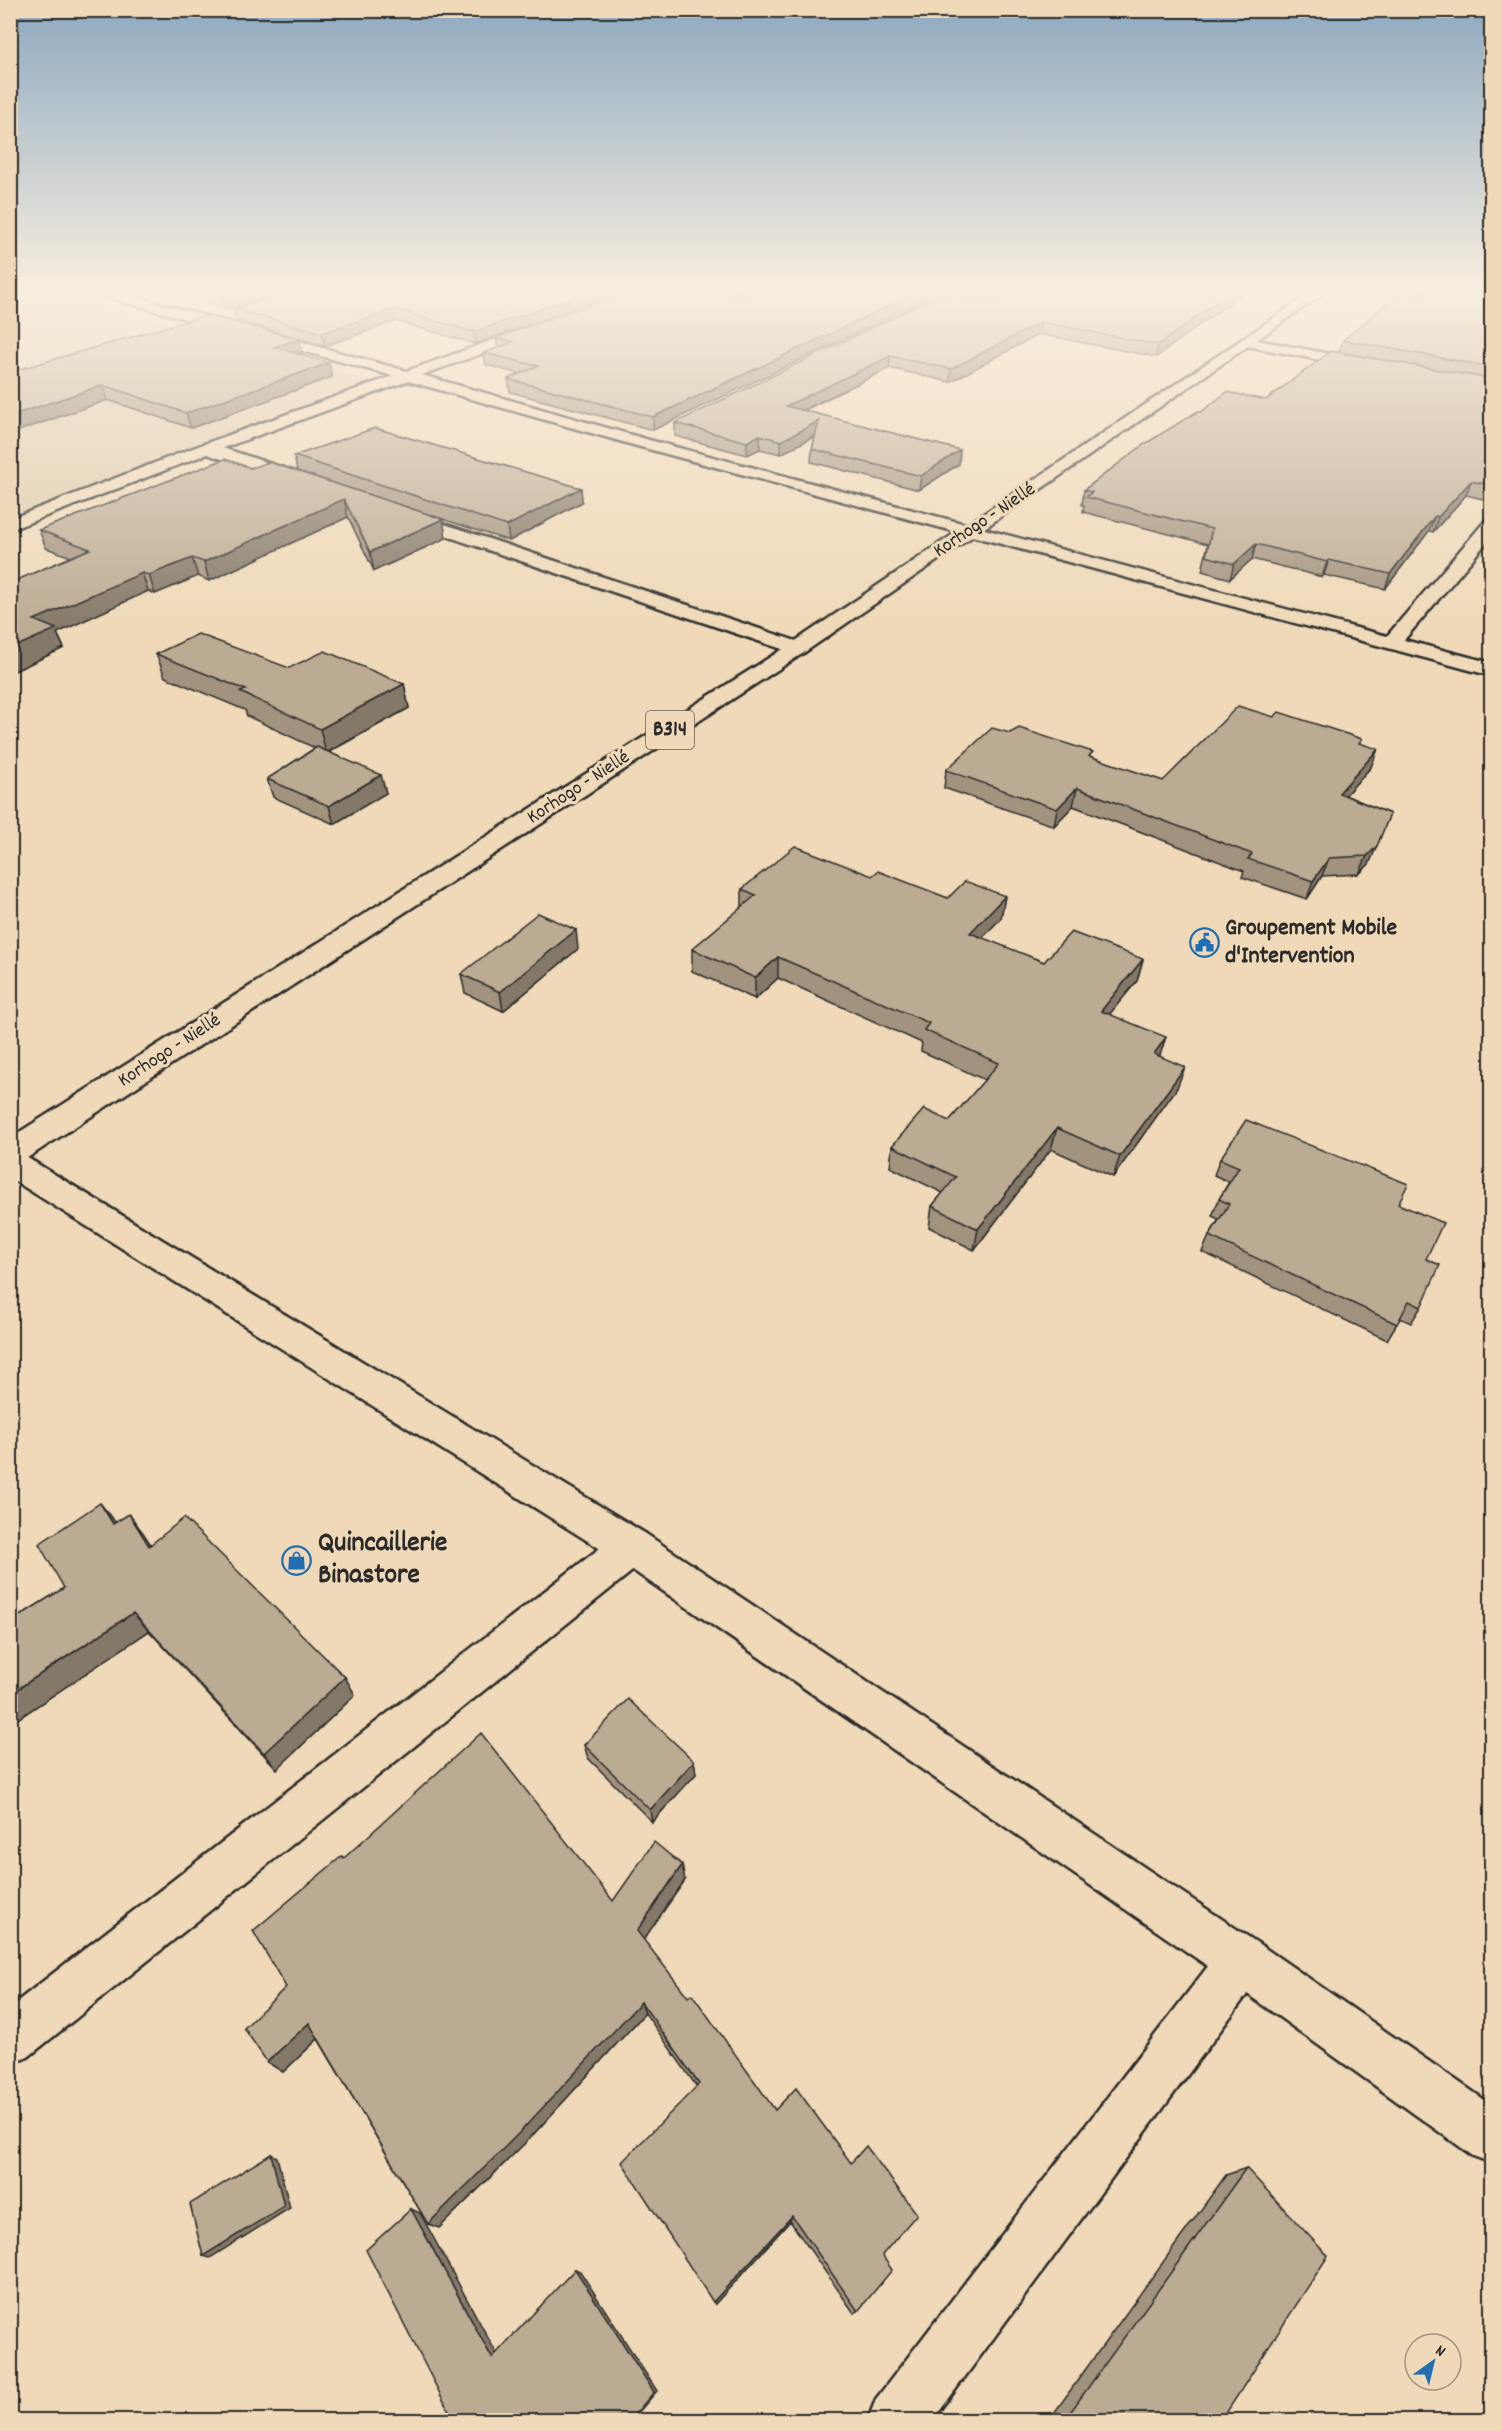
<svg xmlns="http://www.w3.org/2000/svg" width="1502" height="2431" font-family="Dekko,sans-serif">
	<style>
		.built { fill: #e0cbad }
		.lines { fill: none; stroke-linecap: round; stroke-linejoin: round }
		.minor-casing { stroke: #2b2b2b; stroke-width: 5 }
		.tertiary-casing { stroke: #2b2b2b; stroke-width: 5 }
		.primary-casing { stroke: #2b2b2b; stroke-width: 5 }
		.minor { fill: #efd9b8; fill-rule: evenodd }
		.tertiary { fill: #efd9b8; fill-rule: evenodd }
		.primary { fill: #efd9b8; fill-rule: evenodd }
		.wall { fill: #a2937e; stroke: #2b2b2b; stroke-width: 1.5 }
		.shaded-wall { fill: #847867; stroke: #2b2b2b; stroke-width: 1.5 }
		.building { fill: #bcab93; stroke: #2b2b2b; stroke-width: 1.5 }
		.labels { text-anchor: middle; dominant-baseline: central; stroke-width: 6; stroke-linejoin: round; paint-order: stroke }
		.far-street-label { font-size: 20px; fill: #2b2b2b; stroke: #efd9b8 }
		.shield { fill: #efd9b8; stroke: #665f55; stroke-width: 1.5 }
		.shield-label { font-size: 22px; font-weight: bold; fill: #2b2b2b }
		.poi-label { font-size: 24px; font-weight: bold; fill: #2b2b2b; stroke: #efd9b8; text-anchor: start }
		.near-poi-label { font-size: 28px; font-weight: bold; fill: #2b2b2b; stroke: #efd9b8; text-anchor: start }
	</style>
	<rect width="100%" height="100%" fill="#efd9b8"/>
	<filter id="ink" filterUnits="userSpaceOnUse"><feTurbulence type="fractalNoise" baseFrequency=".0167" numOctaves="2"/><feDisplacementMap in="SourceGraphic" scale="12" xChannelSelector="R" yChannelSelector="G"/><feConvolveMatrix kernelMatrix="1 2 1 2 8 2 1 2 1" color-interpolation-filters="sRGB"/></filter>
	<g filter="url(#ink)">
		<polygon class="built" points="11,292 56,292 370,381 11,515"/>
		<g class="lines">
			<defs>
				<g id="minor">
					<polygon points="98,292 118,292 407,371 535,325 545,325 545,331 422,375 649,440 1387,636 1486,520 1492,519 1492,536 1404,640 1492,663 1492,676 637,446 408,381 223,448 305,475 307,479 305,483 293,483 207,454 10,530 10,519 201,445 393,376 99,295"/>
					<polygon points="1247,338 1366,361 1373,365 1366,369 1242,345 1242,339"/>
					<polygon points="402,510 805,644 808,648 805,652 791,652 396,519 393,515 396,511"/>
					<polygon points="632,1528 646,1534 652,1547 646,1560 28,2057 10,2064 10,2007 618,1534"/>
					<polygon points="1242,1936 1259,1944 1267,1961 1259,1978 933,2420 868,2420 876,2399 1225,1944"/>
				</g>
				<polygon id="tertiary" points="10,1151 21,1154 646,1534 1259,1944 1492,2105 1492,2163 1473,2156 1225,1978 618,1560 10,1178"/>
				<polygon id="primary" points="1312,292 1326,292 805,652 21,1162 10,1165 10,1138 791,644"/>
			</defs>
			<use href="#minor" class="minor-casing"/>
			<use href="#tertiary" class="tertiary-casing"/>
			<use href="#primary" class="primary-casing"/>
			<use href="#minor" class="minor"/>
			<use href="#tertiary" class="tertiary"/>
			<use href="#primary" class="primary"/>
		</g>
		<g class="wall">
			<polygon points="188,292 284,292 225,310"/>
			<polygon points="287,292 621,292 475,344 396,321 325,346 236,320 233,309"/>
			<polygon points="1004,292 1244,292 1156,357 1039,334 950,382 889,368 803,411 960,450 959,464 919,490 811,462 812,449 815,436 781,454 760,449 747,455 675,436 675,423 991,299"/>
			<polygon points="1491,293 1491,501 1466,495 1433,532 1429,531 1385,589 1324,575 1322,577 1252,559 1230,579 1202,571 1208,544 1083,512 1084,505 1082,505 1084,490 1201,412 1266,400 1339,352 1343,340"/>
			<polygon points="928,299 653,430 510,392 508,379 520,374 486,365 484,353 498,348 496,338"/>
			<polygon points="302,353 299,354 332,377 191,428 108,400 10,372"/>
			<polygon points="294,456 581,488 582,502 509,541 297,471"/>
			<polygon points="251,468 443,519 446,538 374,571 348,517 209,581 198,576 155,594 148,591 57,633 64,648 10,673 10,583 71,557 46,548 39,530"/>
			<polygon points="156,654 289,668 404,684 409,708 329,752 386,793 334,824 273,797 267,779 315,748 247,716 245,710 165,677"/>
			<polygon points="1361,744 1371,767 1345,795 1390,814 1369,864 1359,874 1322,876 1307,899 1242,877 1244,871 1073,806 1054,826 944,788 946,770 1092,757 1163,781"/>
			<polygon points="872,876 948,898 1005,896 1001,918 982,938 1044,962 1143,959 1137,981 1109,1014 1160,1056 1177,1088 1113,1177 1051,1149 974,1250 929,1227 932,1206 943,1193 890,1167 892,1146 949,1121 985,1080 921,1051 922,1043 778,978 755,999 692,971 692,949 742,907 742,889"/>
			<polygon points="578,949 503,1011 465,993 461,974"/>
			<polygon points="1220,1159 1398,1204 1426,1259 1421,1307 1411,1323 1400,1318 1387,1340 1202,1252 1209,1236 1219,1219 1212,1216 1219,1199 1229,1182 1214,1175"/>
			<polygon points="129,1514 151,1545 345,1677 355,1695 277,1769 149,1631 10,1724 10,1622 64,1588 115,1523"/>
			<polygon points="584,1745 694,1761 696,1774 652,1822 588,1758"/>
			<polygon points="344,1858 613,1901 685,1880 643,1940 775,2110 882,2255 858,2311 854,2313 790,2221 715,2304 697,2087 645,2013 530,2138 439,2228 428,2224 318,2039 283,2072 267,2062 286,1987"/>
			<polygon points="1246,2168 1221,2421 1050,2421 1049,2420 1226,2175"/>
		</g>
		<g class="shaded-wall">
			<polygon points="243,292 284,292 225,310 222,298"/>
			<polygon points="588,292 621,292 475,344 474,332"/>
			<polygon points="919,292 929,292 928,299 653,430 653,417"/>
			<polygon points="1231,292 1244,292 1156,357 1158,345"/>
			<polygon points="394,309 396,321 325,346 322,333"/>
			<polygon points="1041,322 1039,334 950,382 951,369"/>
			<polygon points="299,339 302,353 278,362 274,347"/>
			<polygon points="890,356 889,368 785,419 786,406"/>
			<polygon points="329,363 332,377 191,428 186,413"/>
			<polygon points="103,385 108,400 10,434 10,416"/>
			<polygon points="819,421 818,434 781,454 781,441"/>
			<polygon points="760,435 760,449 747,455 747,442"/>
			<polygon points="960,450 959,464 919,490 921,476"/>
			<polygon points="1471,481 1466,495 1433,532 1438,517"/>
			<polygon points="581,488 582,502 509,541 507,526"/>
			<polygon points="344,499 348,517 209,581 204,562"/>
			<polygon points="1435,516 1429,531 1385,589 1390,574"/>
			<polygon points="443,519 446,538 374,571 370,552"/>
			<polygon points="1256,544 1252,559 1230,579 1234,564"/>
			<polygon points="192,558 198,576 155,594 149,575"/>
			<polygon points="1329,560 1324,575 1322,577 1327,562"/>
			<polygon points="142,573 148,591 57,633 64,648 10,673 10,649 34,620"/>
			<polygon points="404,684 409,708 326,753 320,729"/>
			<polygon points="1378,749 1371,767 1332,810 1339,793"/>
			<polygon points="381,775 386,793 334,824 329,806"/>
			<polygon points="1077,788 1073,806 1054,826 1057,809"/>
			<polygon points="1377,846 1369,864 1359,874 1367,856"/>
			<polygon points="1329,858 1322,876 1307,899 1313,881"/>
			<polygon points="1005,896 1001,918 967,954 970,933"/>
			<polygon points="576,930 578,949 503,1011 500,992"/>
			<polygon points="778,957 778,978 755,999 755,978"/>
			<polygon points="1143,959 1137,981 1095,1032 1101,1011"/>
			<polygon points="1166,1037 1159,1058 1154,1054"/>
			<polygon points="1185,1067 1177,1088 1113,1177 1120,1156"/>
			<polygon points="1057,1128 1051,1149 974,1250 978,1229"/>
			<polygon points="10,1477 17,1488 10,1492"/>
			<polygon points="100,1503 116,1523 113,1524"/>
			<polygon points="129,1514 144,1534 164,1566 149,1546"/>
			<polygon points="133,1613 149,1631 10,1724 10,1694"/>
			<polygon points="345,1677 355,1695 277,1769 264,1753"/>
			<polygon points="694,1761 696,1774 652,1822 650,1810"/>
			<polygon points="682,1865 685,1880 640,1945 637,1931"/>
			<polygon points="641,2002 645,2013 530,2138 439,2228 428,2224"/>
			<polygon points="309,2023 323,2034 283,2072 267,2062"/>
			<polygon points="271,2154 277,2157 290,2208 210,2258 203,2256"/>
			<polygon points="411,2209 420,2213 499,2358 492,2358"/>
			<polygon points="792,2216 790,2221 715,2304 713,2302"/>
			<polygon points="575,2269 580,2271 657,2391 631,2421 629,2421"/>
			<polygon points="83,2416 85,2421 64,2421 63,2418"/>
		</g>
		<g class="building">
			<polygon points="208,292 243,292 222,298"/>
			<polygon points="287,292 588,292 474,332 394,309 322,333 233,309"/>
			<polygon points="626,292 919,292 653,417 508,379 538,366 484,353 513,342 496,338"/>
			<polygon points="946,292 952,292 991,299 1004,292 1231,292 1158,345 1041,322 951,369 890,356 786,406 960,450 921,476 812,449 819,421 781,441 760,435 747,442 675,423"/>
			<polygon points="1401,292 1486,292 1491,293 1491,367 1343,340"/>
			<polygon points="207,315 299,339 274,347 329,363 186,413 103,385 10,416 10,372"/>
			<polygon points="1331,351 1491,379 1491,485 1471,481 1438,517 1435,516 1390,574 1329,560 1327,562 1256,544 1234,564 1206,556 1212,529 1086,497 1092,492 1084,490 1143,445 1198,411 1201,412 1227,392 1266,400"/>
			<polygon points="375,428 581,488 507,526 294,456"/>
			<polygon points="225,459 251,468 269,462 443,519 370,552 344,499 204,562 192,558 149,575 142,573 34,620 56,629 10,649 10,583 90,549 39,530"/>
			<polygon points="198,634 289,668 325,651 404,684 320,729 240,692 246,690 156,654"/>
			<polygon points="1238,706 1274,717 1279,712 1362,739 1359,743 1378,749 1339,793 1390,814 1377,846 1367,856 1329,858 1313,881 1248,859 1252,854 1077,788 1057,809 946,770 992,728 1010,733 1019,728 1093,752 1089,756 1163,781"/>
			<polygon points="317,747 381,775 329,806 267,779"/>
			<polygon points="795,846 872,876 878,871 948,898 965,881 1005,896 970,933 1044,962 1071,932 1143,959 1101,1011 1166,1037 1154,1054 1185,1067 1120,1156 1057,1128 978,1229 932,1206 956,1177 892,1146 924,1109 949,1121 999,1063 924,1030 929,1023 778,957 755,978 692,949 756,895 742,889"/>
			<polygon points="538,913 576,930 500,992 461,974"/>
			<polygon points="1246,1120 1408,1184 1398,1204 1443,1223 1426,1259 1440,1265 1421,1307 1409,1301 1397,1324 1209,1236 1229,1204 1219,1199 1239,1167 1220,1159"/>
			<polygon points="100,1503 113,1524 129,1514 149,1546 184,1518 345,1677 264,1753 133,1613 10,1694 10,1622 64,1588 39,1544"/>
			<polygon points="628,1699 694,1761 650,1810 584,1745"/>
			<polygon points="481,1733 613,1901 654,1842 682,1865 637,1931 688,1997 692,1994 775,2110 796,2088 851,2163 866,2146 917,2214 882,2255 892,2270 858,2311 792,2216 713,2302 622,2162 699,2084 641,2002 522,2130 428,2224 309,2023 267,2062 244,2028 286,1987 253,1931 342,1856 344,1858"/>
			<polygon points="271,2154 284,2206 203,2256 190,2204"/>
			<polygon points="1246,2168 1328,2256 1221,2421 1064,2421"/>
			<polygon points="411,2209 492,2358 575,2269 654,2392 629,2421 454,2421 366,2250"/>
		</g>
	</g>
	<linearGradient id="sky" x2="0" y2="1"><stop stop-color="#8ea9c0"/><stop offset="0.46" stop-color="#f8eedf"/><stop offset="1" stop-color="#f8eedf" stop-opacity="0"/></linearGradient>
	<rect width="1502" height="632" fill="url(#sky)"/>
	<defs>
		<symbol id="civic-ring" viewBox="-11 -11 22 22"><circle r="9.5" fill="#efd9b8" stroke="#1f6fb2" stroke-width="1.5"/><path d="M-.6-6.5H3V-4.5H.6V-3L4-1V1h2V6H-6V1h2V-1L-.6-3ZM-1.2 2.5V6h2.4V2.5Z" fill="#1f6fb2"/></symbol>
		<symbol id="shop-ring" viewBox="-11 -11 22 22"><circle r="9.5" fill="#efd9b8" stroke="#1f6fb2" stroke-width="1.5"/><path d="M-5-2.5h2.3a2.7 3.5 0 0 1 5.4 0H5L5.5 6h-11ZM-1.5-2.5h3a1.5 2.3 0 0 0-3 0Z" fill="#1f6fb2"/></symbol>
	</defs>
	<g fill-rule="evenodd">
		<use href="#civic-ring" x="1188" y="926" width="33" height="33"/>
		<use href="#shop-ring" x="280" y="1544" width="33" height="33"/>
	</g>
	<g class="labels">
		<g class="far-street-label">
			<text transform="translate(985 521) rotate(-34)">Korhogo - Niellé</text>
			<text transform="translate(579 788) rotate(-33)">Korhogo - Niellé</text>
			<text transform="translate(170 1051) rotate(-33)">Korhogo - Niellé</text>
		</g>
		<rect class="shield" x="646" y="711" width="48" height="38" rx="4.5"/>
		<g class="shield-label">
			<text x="670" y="730">B314</text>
		</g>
		<g class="poi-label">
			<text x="1225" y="929">Groupement Mobile<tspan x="1225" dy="28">d'Intervention</tspan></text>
		</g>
		<g class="near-poi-label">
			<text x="318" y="1545">Quincaillerie<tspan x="318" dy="32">Binastore</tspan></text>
		</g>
	</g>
	<rect width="1502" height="2431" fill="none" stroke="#efd9b8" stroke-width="36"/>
	<rect x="18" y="18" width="1466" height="2395" fill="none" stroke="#2b2b2b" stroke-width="2" filter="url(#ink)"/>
	<g transform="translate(1433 2362) rotate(34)"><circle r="28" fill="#efd9b8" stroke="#a19380" stroke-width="1.5"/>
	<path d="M0-4.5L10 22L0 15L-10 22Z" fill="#1f6fb2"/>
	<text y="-9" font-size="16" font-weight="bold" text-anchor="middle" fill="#2b2b2b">N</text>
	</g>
</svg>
